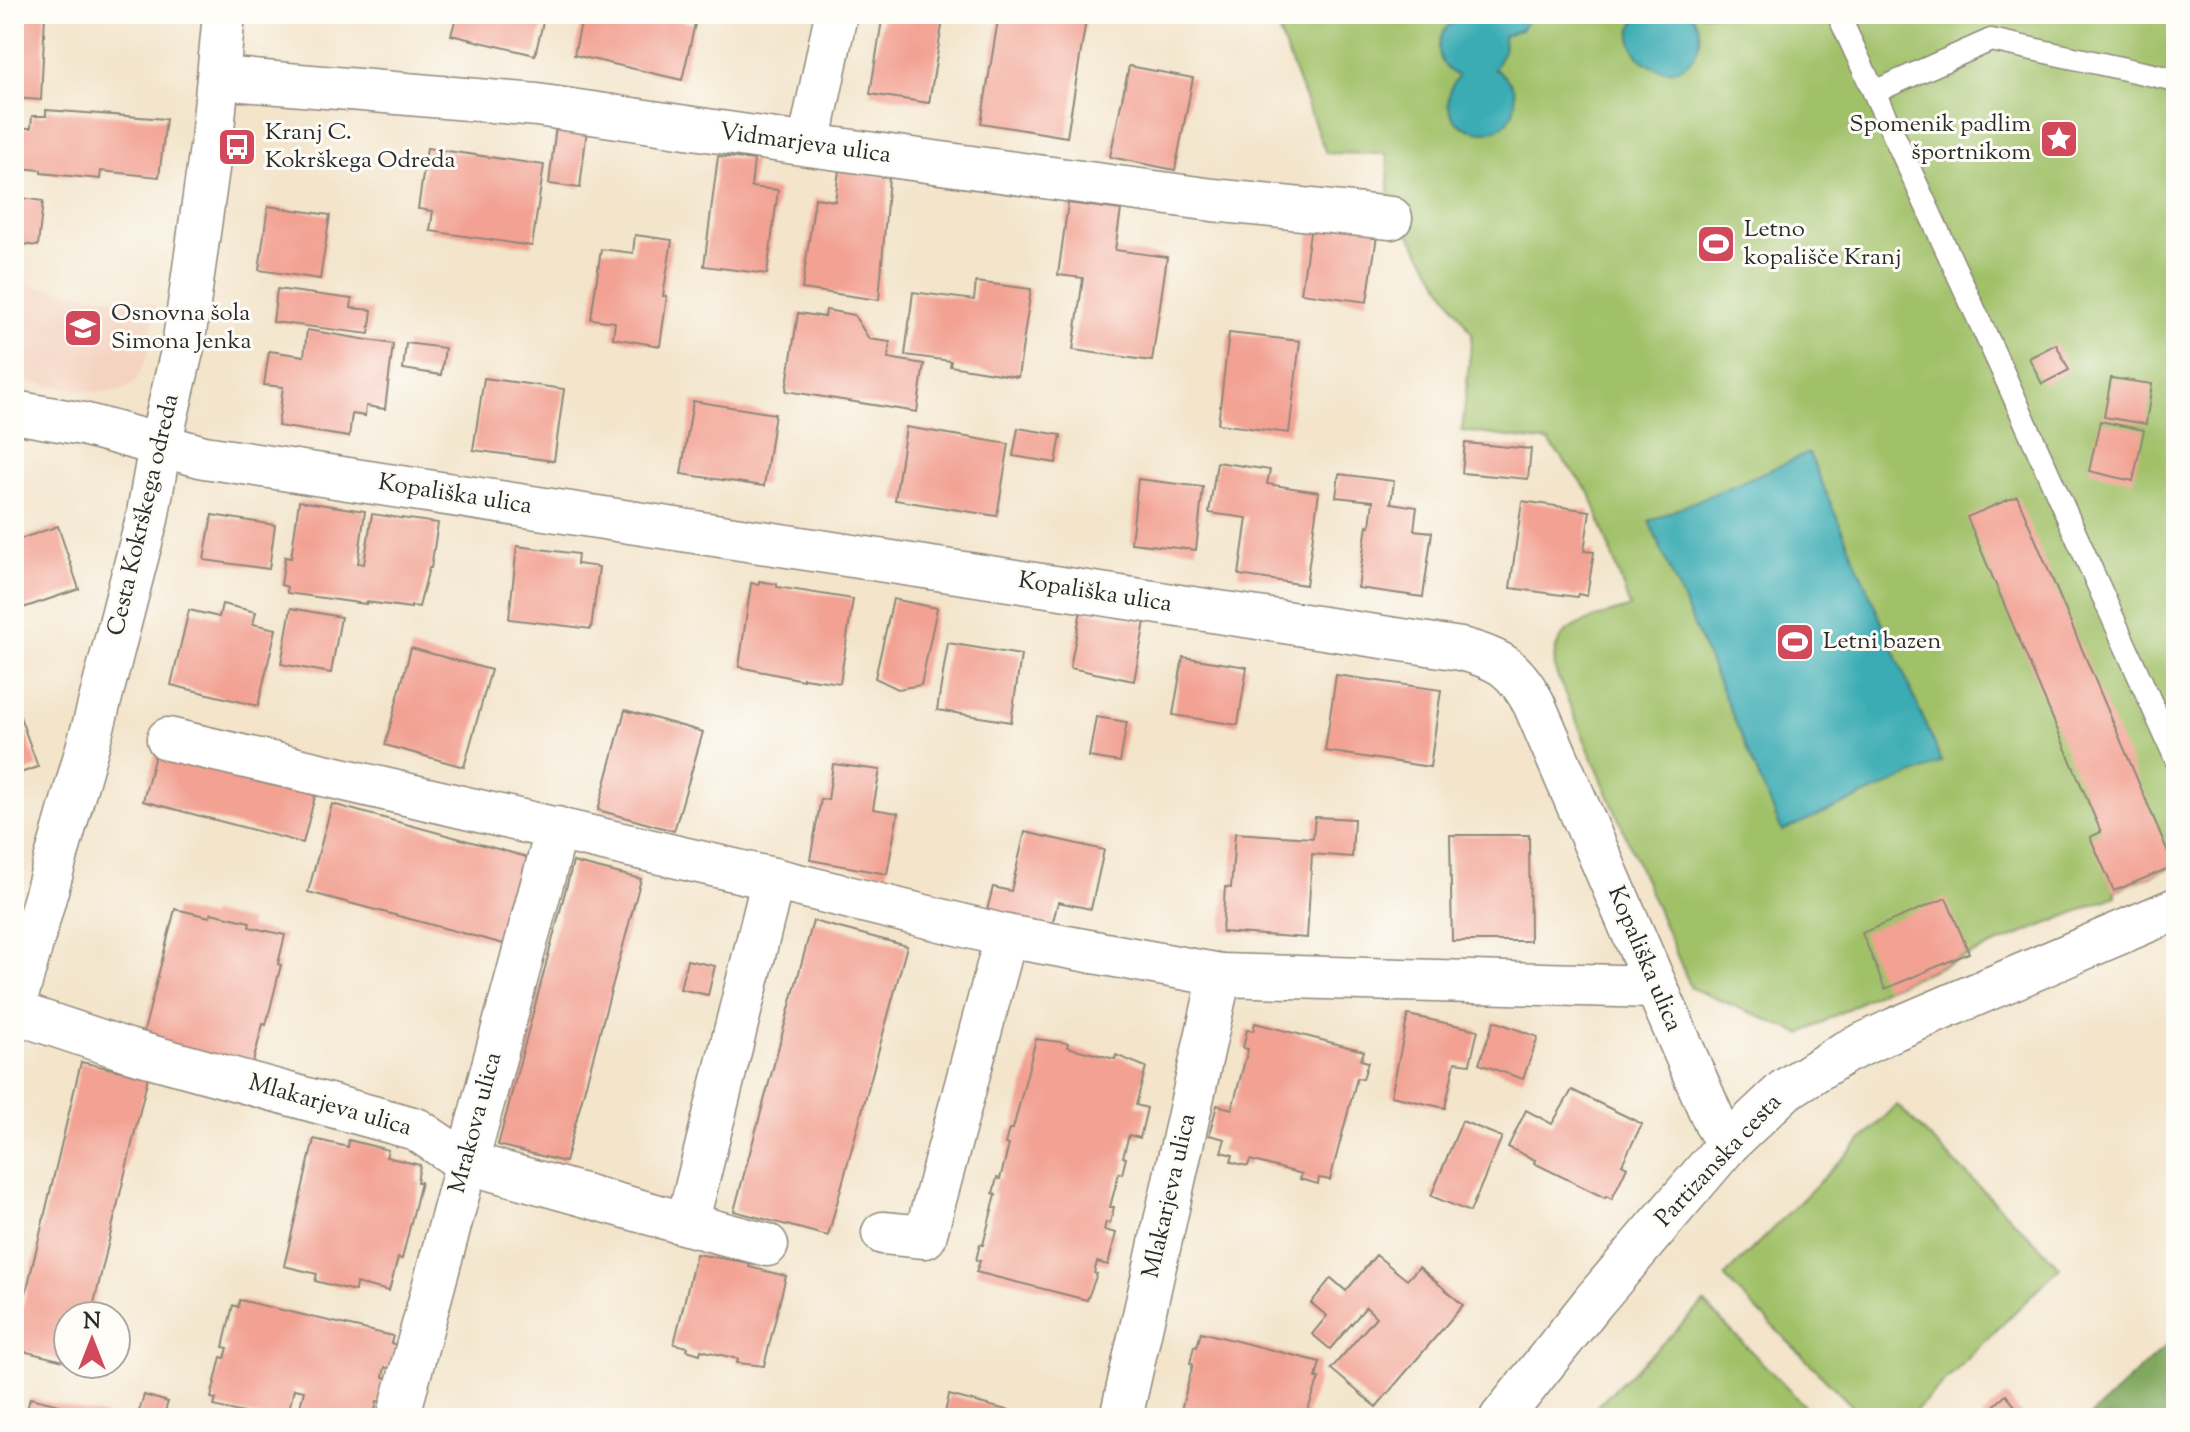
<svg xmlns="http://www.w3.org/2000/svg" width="2190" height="1432" font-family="'Sorts Mill Goudy',serif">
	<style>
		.built { fill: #f4d3c0 }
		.green { fill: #a1c169; stroke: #66764a; stroke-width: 2 }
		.forest { fill: #80a75d; stroke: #566944; stroke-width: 2 }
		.water { fill: #3aacb4; stroke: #326c70; stroke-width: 2 }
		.building { fill: #f2a192 }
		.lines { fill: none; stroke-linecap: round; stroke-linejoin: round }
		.service-casing { stroke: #8f887a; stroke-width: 25 }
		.minor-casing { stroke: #8f887a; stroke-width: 45 }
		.service { stroke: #fff; stroke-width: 22 }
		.minor { stroke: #fff; stroke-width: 42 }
		.labels { text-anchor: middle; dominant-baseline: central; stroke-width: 6; stroke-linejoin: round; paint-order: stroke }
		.poi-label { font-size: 24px; fill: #2b2b2b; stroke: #fdfcf7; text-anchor: start }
		.street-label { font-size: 24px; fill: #2b2b2b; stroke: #fdfcf7 }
	</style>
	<rect width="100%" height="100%" fill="#fdfcf7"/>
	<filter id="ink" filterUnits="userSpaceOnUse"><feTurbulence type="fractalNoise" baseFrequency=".0125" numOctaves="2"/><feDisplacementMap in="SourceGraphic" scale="16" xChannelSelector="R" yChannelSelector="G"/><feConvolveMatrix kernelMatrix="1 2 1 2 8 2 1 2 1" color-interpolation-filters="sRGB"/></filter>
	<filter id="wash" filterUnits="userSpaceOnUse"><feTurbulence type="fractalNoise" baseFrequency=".006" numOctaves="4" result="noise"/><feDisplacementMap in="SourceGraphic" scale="32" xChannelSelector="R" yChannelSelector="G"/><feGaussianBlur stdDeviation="1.8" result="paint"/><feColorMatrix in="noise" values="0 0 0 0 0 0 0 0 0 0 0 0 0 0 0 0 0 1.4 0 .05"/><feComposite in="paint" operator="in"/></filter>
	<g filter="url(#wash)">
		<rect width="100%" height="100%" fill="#f3e4ca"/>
		<polygon class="built" points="14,283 156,305 149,352 135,382 120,391 95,392 14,380"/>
		<g class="green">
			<path d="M 1272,14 L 2176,14 L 2176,865 L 2114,891 L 2116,896 L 1885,989 L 1801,1034 L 1691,988 L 1556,673 C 1545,623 1592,621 1630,607 L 1590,493 L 1549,442 L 1462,431 L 1472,334 L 1409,234 L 1392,231 L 1387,154 L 1326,153 Z"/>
			<polygon points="1897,1105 2060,1267 1908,1418 1864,1418 1724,1277"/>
			<polygon points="1704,1303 1816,1418 1585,1418"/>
		</g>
		<polygon class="forest" points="2176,1336 2176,1418 2088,1418"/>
		<g class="water">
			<path d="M 1464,14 L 1532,14 L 1521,30 L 1503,36 L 1504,51 L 1494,69 C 1505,75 1515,85 1515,98 C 1516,156 1418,133 1458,76 C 1427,61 1437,26 1464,14 Z"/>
			<path d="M 1640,14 L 1691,14 C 1700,25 1702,36 1697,49 C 1678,97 1606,54 1640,14 Z"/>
			<polygon points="1809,453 1942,762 1782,831 1649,521"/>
		</g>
		<g id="blocks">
			<g class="building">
				<polygon points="14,14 45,14 41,100 14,98"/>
				<polygon points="457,14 545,14 535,55 451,35"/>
				<polygon points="583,14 651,14 695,24 682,80 574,55"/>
				<polygon points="883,14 944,14 929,103 870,94"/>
				<polygon points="999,14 1087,14 1067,137 981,123"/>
				<polygon points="1129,66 1193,78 1175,170 1110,157"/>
				<polygon points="46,110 166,119 159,177 101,171 100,179 41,173 41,170 20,168 24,128 31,128 32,116 46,116"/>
				<polygon points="556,125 587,129 580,188 549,184"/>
				<polygon points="427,148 544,165 532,246 430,231 433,211 418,209"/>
				<polygon points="718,156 754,160 751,187 778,190 767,274 704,266"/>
				<polygon points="839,170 889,177 879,300 802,289 815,198 835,201"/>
				<polygon points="14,197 43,201 38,246 14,243"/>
				<polygon points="1068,203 1121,210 1115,250 1167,257 1152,361 1073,350 1083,278 1058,275"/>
				<polygon points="268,206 330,215 320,279 259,270"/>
				<polygon points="1312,219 1378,229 1367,302 1301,293"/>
				<polygon points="635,235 672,240 663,296 667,296 660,346 613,338 615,322 591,319 601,249 633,253"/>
				<polygon points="976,282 1031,289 1018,377 950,366 951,361 905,355 913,292 974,300"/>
				<polygon points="277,289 352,299 351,308 372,310 369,334 273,322"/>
				<polygon points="826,310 854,315 869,339 890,342 888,358 924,364 917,412 786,391 798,313 825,317"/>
				<polygon points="307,330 393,344 385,409 366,406 365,416 352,414 349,437 278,426 283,387 264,385 269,351 304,356"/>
				<polygon points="1229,333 1300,341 1289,433 1218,424"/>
				<polygon points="406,343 445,348 441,375 403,369"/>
				<polygon points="2056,344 2069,370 2042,384 2029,358"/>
				<polygon points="484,378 564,389 554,461 473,450"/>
				<polygon points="2111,378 2152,384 2146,424 2104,417"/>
				<polygon points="693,401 775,414 764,486 681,474"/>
				<polygon points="2100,421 2144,430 2133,481 2089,471"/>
				<polygon points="906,427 1009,444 997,516 895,500"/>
				<polygon points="1018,428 1061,435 1056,463 1013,456"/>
				<polygon points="1465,443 1531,449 1528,479 1462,473"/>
				<polygon points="1217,462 1270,470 1267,484 1319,492 1306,585 1239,575 1247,518 1209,513"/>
				<polygon points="1339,474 1394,481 1391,503 1417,507 1414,530 1432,532 1423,597 1358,588 1367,525 1370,526 1373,501 1336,497"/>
				<polygon points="1138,479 1203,487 1196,550 1131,543"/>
				<polygon points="2017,496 2174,866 2114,891 2090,837 2101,832 1967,517"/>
				<polygon points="299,501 365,511 358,563 364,564 372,514 438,523 431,568 429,568 419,607 411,606 411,608 366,602 366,604 287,593 287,587 281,585 285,557 291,558"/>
				<polygon points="1522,501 1590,511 1584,551 1594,552 1587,596 1578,594 1577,597 1510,588"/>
				<polygon points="212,515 275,525 269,569 204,560"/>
				<polygon points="58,526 79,589 14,611 14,541"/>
				<polygon points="517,546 578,554 577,564 599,567 591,629 509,619"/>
				<polygon points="759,581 777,584 777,587 853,599 840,683 803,678 803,680 739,667 751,583 759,585"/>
				<polygon points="893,599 937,608 921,685 898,689 875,678"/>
				<polygon points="222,604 256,612 253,624 276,629 258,706 171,685 189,610 219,617"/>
				<polygon points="291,608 341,617 331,673 281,664"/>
				<polygon points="1081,610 1145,622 1134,681 1070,668"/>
				<polygon points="948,643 1021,655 1011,722 937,710"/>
				<polygon points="411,648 491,670 464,767 385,745"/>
				<polygon points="1183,657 1247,667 1238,725 1173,715"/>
				<polygon points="1336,675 1441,690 1430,767 1325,751"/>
				<polygon points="14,700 38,767 14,775"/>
				<polygon points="625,710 703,732 674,831 598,810"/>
				<polygon points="1096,717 1127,722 1120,762 1089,757"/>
				<polygon points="156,751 316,792 303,843 143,801"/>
				<polygon points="833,764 880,770 873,809 898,813 887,874 810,860 821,799 828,800"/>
				<polygon points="332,804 527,857 504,944 308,892"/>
				<polygon points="1315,817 1354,819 1352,857 1312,854 1307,938 1222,932 1225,887 1231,888 1235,833 1313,838"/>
				<polygon points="1025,832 1104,850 1091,909 1058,902 1052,925 987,910 993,887 1011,891"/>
				<polygon points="1450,835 1529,835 1530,941 1452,941"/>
				<polygon points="573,862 641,879 565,1162 498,1145"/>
				<polygon points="1946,898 1969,953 1885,989 1862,933"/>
				<polygon points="175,909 210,917 211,913 250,922 249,927 285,935 278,964 281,965 266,1025 263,1024 252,1066 142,1039"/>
				<polygon points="813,921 907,946 828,1236 734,1211"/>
				<polygon points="687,960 715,966 708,995 680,989"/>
				<polygon points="1408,1015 1478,1030 1470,1064 1455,1062 1445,1108 1391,1096"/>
				<polygon points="1494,1021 1538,1037 1523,1079 1479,1064"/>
				<polygon points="1255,1023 1364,1051 1361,1060 1368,1062 1363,1079 1357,1078 1330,1180 1319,1178 1318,1184 1300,1179 1302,1174 1250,1160 1248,1166 1231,1162 1233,1155 1221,1152 1225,1139 1209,1135 1217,1105 1232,1109 1248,1049 1243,1048 1247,1030 1253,1031"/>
				<polygon points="1036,1039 1068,1043 1067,1047 1115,1059 1116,1055 1146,1067 1136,1105 1147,1108 1140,1138 1129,1135 1123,1157 1126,1158 1122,1174 1119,1173 1110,1207 1114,1207 1110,1223 1106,1222 1104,1230 1116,1233 1108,1265 1097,1262 1094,1273 1097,1274 1087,1300 976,1272 980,1261 976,1260 980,1244 983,1245 996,1194 993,1193 997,1178 1000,1179 1009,1145 1005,1144 1009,1129 1013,1129"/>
				<polygon points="81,1062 148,1077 91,1316 68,1316 68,1362 14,1349 14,1343"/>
				<polygon points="1572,1090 1642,1124 1622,1164 1627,1167 1612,1199 1606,1196 1605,1198 1534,1163 1535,1160 1508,1147 1526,1110 1552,1124"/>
				<polygon points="1462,1121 1502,1137 1470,1212 1431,1196"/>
				<polygon points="314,1139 348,1147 349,1140 388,1150 386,1157 420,1165 417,1182 421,1182 402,1259 398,1258 389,1291 356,1283 355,1291 315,1281 317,1274 284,1266"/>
				<polygon points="696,1254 750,1263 749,1267 786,1276 764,1366 737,1363 738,1359 701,1350 700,1354 687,1350 688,1347 674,1344"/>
				<polygon points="1376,1255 1407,1280 1419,1267 1463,1305 1376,1407 1331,1369 1376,1317 1366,1307 1330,1349 1312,1334 1327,1316 1311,1303 1331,1278 1346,1291"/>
				<polygon points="240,1300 393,1336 391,1343 396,1345 390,1369 385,1367 383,1377 388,1378 382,1402 377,1401 375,1410 380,1412 378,1418 297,1418 304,1391 294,1389 287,1418 264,1418 214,1406 216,1399 211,1398 221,1357 225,1358 228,1348 223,1347 233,1305 238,1307"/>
				<polygon points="1201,1332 1320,1362 1316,1378 1319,1378 1305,1418 1179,1418 1193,1364 1190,1363 1194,1346 1197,1347"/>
				<polygon points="144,1395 168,1402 163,1418 137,1418"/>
				<polygon points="949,1395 1034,1417 1034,1418 944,1418"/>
				<polygon points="2006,1395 2025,1418 1980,1418"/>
				<polygon points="30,1398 110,1417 110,1418 25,1418"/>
			</g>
		</g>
	</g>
	<g filter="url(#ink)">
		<use href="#blocks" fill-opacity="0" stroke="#8f887a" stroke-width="2"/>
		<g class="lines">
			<defs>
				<g id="service">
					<polyline points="1838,14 2002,370 2176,759"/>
					<polyline points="1874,92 1991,40 2176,80"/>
				</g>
				<g id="minor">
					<polyline points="219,78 537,105 809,145 1213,200 1391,218"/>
					<polyline points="809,145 836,14"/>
					<path d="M 14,412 L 83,424 L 204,457 L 1461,649 C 1500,659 1515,668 1534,704 L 1715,1123 L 1728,1144"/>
					<polyline points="168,739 773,879 1006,936 1220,975"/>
					<polyline points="14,1007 95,720 147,519 160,445 183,347 212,140 224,14"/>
					<polyline points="14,1012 128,1050 416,1129 465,1162 687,1224 773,879"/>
					<polyline points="687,1224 767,1245"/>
					<polyline points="883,1233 925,1237 1006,936"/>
					<polyline points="398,1418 557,828"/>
					<polyline points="1121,1418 1220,975 1655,987"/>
					<polyline points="1501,1418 1594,1301 1728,1144 1785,1090 1844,1053 1895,1029 2176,909"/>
				</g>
			</defs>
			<use href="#service" class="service-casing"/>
			<use href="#minor" class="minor-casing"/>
			<use href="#service" class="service"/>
			<use href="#minor" class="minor"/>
		</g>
	</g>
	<defs>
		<symbol id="sight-square" viewBox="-11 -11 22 22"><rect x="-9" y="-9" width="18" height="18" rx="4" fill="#d1495b" stroke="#fdfcf7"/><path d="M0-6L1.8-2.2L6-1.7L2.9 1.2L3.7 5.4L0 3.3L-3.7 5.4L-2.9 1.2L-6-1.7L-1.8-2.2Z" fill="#fff"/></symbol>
		<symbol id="bus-square" viewBox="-11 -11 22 22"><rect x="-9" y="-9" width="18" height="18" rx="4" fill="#d1495b" stroke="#fdfcf7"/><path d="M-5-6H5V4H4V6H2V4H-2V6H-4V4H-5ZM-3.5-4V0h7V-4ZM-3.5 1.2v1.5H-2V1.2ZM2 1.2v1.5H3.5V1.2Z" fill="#fff"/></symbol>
		<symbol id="stadium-square" viewBox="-11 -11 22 22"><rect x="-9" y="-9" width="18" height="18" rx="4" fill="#d1495b" stroke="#fdfcf7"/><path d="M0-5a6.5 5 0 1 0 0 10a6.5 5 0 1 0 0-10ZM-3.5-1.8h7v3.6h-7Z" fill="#fff"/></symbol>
		<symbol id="school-square" viewBox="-11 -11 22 22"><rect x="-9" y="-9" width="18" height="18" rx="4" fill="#d1495b" stroke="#fdfcf7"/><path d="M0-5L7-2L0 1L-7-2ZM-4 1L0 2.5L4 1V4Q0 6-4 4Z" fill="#fff"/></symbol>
	</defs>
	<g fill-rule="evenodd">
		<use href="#sight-square" x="2037" y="117" width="44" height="44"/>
		<use href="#bus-square" x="215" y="125" width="44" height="44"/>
		<use href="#stadium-square" x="1694" y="222" width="44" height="44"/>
		<use href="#school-square" x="61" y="306" width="44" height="44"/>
		<use href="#stadium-square" x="1773" y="620" width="44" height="44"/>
	</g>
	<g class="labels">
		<g class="poi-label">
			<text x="2031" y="125" text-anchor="end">Spomenik padlim<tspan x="2031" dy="28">športnikom</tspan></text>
			<text x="265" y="133">Kranj C.<tspan x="265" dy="28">Kokrškega Odreda</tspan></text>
			<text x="1744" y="230">Letno<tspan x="1744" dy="28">kopališče Kranj</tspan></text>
			<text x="111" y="314">Osnovna šola<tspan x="111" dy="28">Simona Jenka</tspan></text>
			<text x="1823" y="642">Letni bazen</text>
		</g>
		<g class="street-label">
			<text transform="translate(805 144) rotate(8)">Vidmarjeva ulica</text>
			<text transform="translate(455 495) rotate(9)">Kopališka ulica</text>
			<text transform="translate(144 515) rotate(-77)">Cesta Kokrškega odreda</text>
			<text transform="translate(1095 593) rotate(9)">Kopališka ulica</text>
			<text transform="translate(1644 959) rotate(67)">Kopališka ulica</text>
			<text transform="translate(330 1106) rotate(16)">Mlakarjeva ulica</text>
			<text transform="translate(476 1123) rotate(-75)">Mrakova ulica</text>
			<text transform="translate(1719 1161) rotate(-47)">Partizanska cesta</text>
			<text transform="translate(1170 1196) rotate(-77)">Mlakarjeva ulica</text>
		</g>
	</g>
	<rect width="2190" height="1432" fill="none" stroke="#fdfcf7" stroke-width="48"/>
	<g transform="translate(92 1340)"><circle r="38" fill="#fdfcf7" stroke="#a9a8a5" stroke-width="2"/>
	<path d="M0-6L14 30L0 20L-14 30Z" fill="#d1495b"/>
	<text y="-12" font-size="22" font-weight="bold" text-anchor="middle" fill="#2b2b2b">N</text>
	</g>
</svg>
